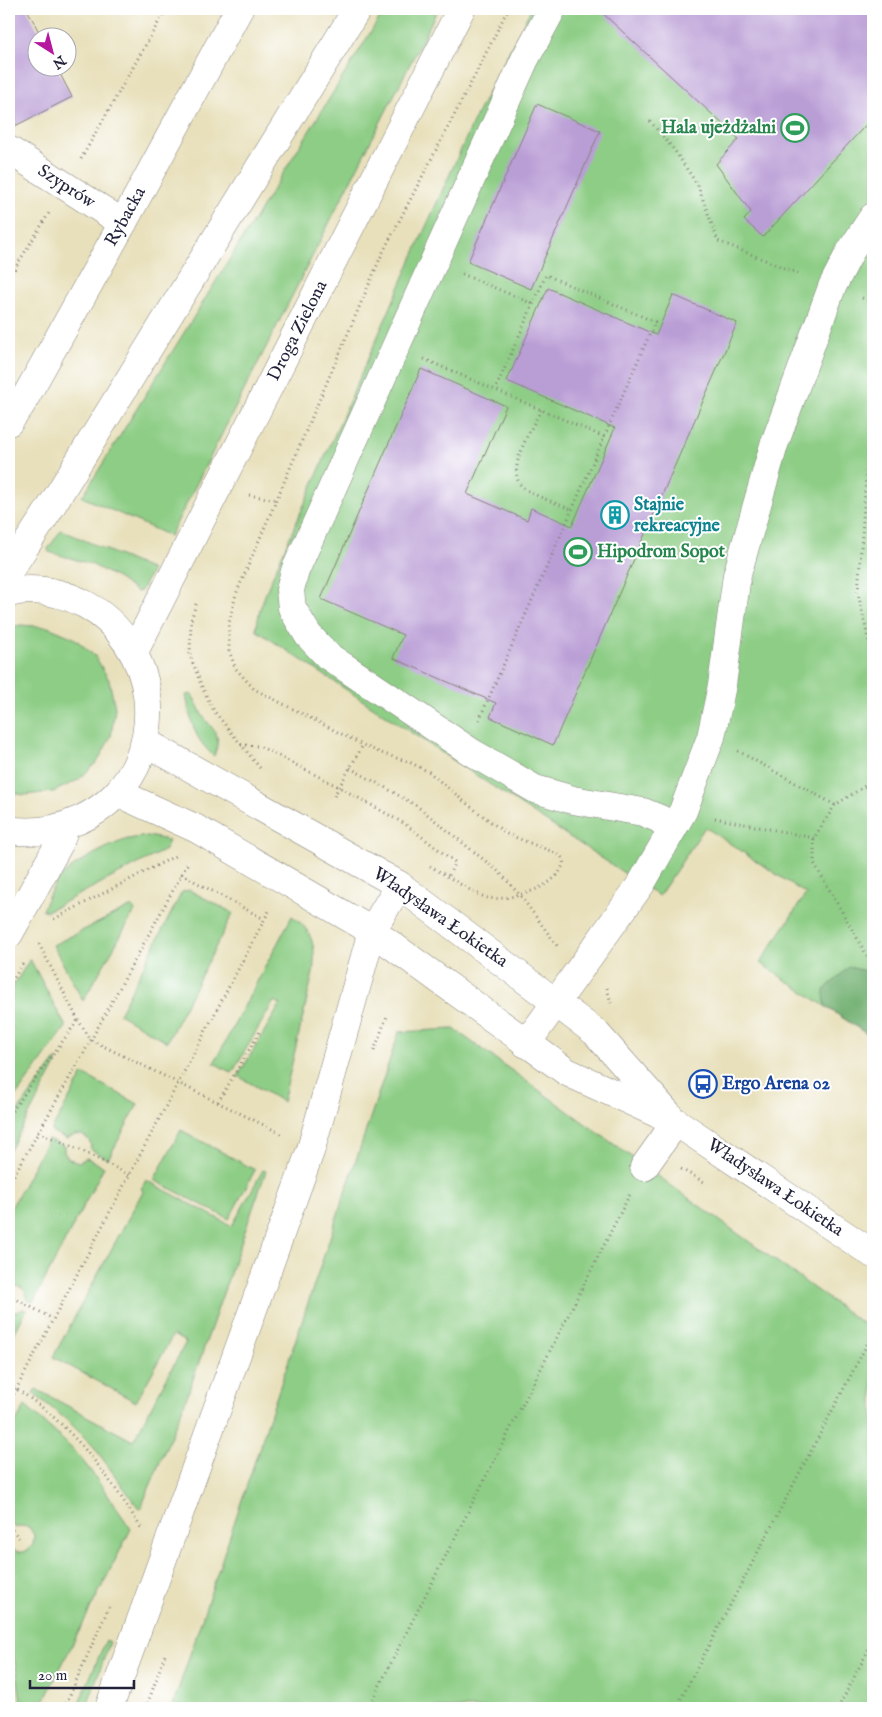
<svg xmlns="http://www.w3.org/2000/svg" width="882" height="1717" font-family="'IM FELL English',serif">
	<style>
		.green { fill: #8dcd85; stroke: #587860 }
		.forest { fill: #72b072; stroke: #4a6956 }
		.building { fill: #b99dd5 }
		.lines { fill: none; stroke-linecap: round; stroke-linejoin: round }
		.minor-casing { stroke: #85817b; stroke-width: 29 }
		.path { stroke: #85817b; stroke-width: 3; stroke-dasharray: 1 4; stroke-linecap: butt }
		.minor { stroke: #fff; stroke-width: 28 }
		.labels { text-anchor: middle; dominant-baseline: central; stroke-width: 4; stroke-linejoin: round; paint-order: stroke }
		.leisure-label { font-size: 18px; font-weight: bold; fill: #27864d; stroke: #fff; text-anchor: end }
		.street-label { font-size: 18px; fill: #22223b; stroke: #fff }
		.culture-label { font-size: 18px; font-weight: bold; fill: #0d838f; stroke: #fff; text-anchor: start }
		.transit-label { font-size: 18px; font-weight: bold; fill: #164399; stroke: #fff; text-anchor: start }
	</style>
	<rect width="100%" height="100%" fill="#fff"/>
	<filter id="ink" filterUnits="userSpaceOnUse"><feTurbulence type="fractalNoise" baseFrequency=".02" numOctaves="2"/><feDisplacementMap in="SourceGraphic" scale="10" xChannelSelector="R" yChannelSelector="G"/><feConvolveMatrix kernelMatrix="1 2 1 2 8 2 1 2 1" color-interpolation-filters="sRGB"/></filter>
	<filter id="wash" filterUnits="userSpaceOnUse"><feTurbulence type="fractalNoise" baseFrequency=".0096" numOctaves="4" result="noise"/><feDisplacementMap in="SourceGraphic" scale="20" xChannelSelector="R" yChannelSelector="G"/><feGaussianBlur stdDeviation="1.12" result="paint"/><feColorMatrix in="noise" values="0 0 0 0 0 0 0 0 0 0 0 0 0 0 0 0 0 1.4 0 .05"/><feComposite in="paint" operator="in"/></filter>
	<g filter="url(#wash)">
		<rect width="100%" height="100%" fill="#e8e0bb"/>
		<g class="green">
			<polygon points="385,9 438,9 170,536 82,497"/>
			<polygon points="531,9 873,9 873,1038 760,963 806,894 705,827 659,896 256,630 260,609 268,587 424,231 477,114"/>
			<polygon points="61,530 152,570 141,591 137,592 117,578 91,564 49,552 48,549"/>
			<polygon points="20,625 48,627 74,638 95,656 109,680 115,708 111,736 98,761 78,780 53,792 24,795 9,792 9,628"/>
			<path d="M 191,694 C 196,700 198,706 201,713 C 213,732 223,732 214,756 C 193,738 191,721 186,695 Z"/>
			<path d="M 147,836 L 169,840 L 165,850 L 47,911 L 42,910 C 47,899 52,886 61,877 C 74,863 109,845 128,839 C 134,838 141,837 147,836 Z"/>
			<polygon points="189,890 233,913 167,1042 119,1014 182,892"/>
			<polygon points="132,906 135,911 83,1001 53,945"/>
			<path d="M 292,916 C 314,931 316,949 313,973 L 283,1102 L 238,1076 L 280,1005 L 274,1001 L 232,1073 L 214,1063 Z"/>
			<polygon points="30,959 66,1027 9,1106 9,993"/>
			<polygon points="454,1029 873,1331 873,1708 172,1708 399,1032"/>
			<polygon points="55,1061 58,1061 9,1152 9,1123"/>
			<path d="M 83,1074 L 138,1104 L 108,1159 L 90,1149 L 91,1145 C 87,1133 76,1132 67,1139 L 51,1131 Z"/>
			<polygon points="181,1130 255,1170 229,1219 154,1180"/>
			<path d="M 48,1139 L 64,1146 L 64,1152 L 69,1159 L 79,1162 L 87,1158 L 104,1167 L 33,1302 L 27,1300 C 28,1289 18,1283 9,1288 L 9,1212 Z"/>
			<polygon points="263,1170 266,1171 185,1402 140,1510 94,1447 68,1421 33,1393 36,1389 133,1441 186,1342 173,1335 136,1402 53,1357 143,1191 141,1189 146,1180 232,1226"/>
			<polygon points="23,1309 26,1310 9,1345 9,1311 17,1312"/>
			<path d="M 25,1406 C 44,1422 62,1438 79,1456 C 98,1479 114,1505 131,1529 L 40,1708 L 22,1708 L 16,1667 L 9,1643 L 9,1545 C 18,1555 24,1554 33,1545 L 34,1535 L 29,1527 L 22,1526 L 15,1528 L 9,1520 L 9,1435 Z"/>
			<polygon points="106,1640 110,1642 86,1708 77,1708"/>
		</g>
		<polygon class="forest" points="849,967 873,973 873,1038 825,1006 824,990"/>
		<g id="blocks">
			<g class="building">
				<polygon points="9,9 27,9 42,38 38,38 38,68 57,68 72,97 9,129"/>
				<polygon points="598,9 873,9 873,117 763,237 744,220 751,212 716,164 739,139"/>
				<polygon points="537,104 600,131 531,289 468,262"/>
				<polygon points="548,288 656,335 673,295 737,323 553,745 490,717 496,703 393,658 403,635 321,599 421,369 506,406 467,494 527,520 531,508 572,526 615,428 507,381"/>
			</g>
		</g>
	</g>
	<g filter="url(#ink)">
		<use href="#blocks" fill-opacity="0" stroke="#85817b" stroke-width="1"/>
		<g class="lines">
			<defs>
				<g id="minor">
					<polyline points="552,9 525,59 295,571 290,590 292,608 308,635 328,656 471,752 535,789 573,800 643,812 660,819 671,830"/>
					<polyline points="9,150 123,223"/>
					<polyline points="9,422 21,405 123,223 239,9"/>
					<polyline points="9,571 49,510 357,9"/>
					<path d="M 9,593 C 15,592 21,590 28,590 C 114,590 170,677 140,756 C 129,785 107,808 79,820 C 57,830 33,834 9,830"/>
					<polyline points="134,652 461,9"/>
					<polyline points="145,742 399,885 595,1032 668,1114"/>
					<polyline points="118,793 195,828 372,931 567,1072 676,1122 873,1254"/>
					<polyline points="9,934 59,844 65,827"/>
					<polyline points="526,1044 641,884 683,811 711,737 722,685 737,575 774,445 832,287 850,252 873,217"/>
					<polyline points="644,1167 676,1122"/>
					<polyline points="109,1708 311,1149 372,931 399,885"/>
				</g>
			</defs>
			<use href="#minor" class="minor-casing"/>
			<g class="path">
				<polyline points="650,121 675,151 698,186 718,241 802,275"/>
				<polyline points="81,159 166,9"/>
				<polyline points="462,274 533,304"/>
				<polyline points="9,278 49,213"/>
				<polyline points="862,298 873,302"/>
				<polyline points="424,359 604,437"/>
				<path d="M 541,410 C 532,428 502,474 525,489 C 539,498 557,503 572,510"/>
				<polyline points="873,427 868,447 858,593 873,660"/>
				<polyline points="9,485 13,500"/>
				<polyline points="249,495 277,500"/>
				<polyline points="9,503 13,500 18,500"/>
				<polyline points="196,604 191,620 190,655 202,687 214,711 260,768"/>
				<polyline points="479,720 655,322 546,275 495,390"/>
				<polyline points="241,745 259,746 339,787 405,824 455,862 448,877"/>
				<polyline points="738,751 835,805"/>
				<polyline points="350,768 386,788 417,806 499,872 520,895 558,947"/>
				<polyline points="873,781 835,805 814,838 814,863 873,966"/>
				<polyline points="334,796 363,745"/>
				<polyline points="715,818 814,838"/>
				<path d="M 430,866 C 443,873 475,895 488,898 C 508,901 550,889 560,871 C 562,867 564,864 563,860 C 562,857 560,856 558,854 L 507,834 L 466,803 L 429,772 L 409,762 L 381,753 L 363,745 L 254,689 L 236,669 L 229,651 L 229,623 L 236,594 L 382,254 L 475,75 L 508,9"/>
				<polyline points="181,874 264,919"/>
				<polyline points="54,919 177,855"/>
				<polyline points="39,944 78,1020 91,1040 282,1134"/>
				<polyline points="9,986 24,962"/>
				<polyline points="607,988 611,1003"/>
				<polyline points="374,1051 387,1016"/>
				<polyline points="218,1102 261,1030"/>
				<polyline points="9,1115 78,1020"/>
				<polyline points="38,1132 80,1150 130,1175"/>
				<polyline points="681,1169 704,1182"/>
				<polyline points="9,1184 91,1040 189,861"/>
				<polyline points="9,1295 53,1319"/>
				<path d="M 9,1385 C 65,1416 108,1474 141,1528"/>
				<polyline points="9,1403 270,909"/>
				<polyline points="9,1526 19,1538"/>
				<polyline points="9,1675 13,1708"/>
				<polyline points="64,1708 109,1607"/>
				<polyline points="146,1708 166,1652"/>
				<polyline points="368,1708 630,1194"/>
				<polyline points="676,1708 873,1333"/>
				<polyline points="838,1708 873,1641"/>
			</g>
			<use href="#minor" class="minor"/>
		</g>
	</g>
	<defs>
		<symbol id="stadium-ring" viewBox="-11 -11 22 22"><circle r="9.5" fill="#fff" stroke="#2e9e5b" stroke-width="1.5"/><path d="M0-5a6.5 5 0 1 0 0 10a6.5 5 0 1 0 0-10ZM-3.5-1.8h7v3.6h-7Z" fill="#2e9e5b"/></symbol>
		<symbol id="building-ring" viewBox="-11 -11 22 22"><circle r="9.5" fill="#fff" stroke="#0f9aa8" stroke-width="1.5"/><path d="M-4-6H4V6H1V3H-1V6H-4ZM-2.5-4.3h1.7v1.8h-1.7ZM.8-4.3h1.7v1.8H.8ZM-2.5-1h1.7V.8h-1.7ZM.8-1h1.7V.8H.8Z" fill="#0f9aa8"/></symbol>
		<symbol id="bus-ring" viewBox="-11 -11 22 22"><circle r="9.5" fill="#fff" stroke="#1a4fb4" stroke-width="1.5"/><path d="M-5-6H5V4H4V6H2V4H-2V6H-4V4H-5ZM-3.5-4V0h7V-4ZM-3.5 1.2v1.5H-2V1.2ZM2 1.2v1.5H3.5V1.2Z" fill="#1a4fb4"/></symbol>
	</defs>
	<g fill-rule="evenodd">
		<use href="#stadium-ring" x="779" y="112" width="32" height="32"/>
		<use href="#building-ring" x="599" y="499" width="32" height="32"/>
		<use href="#stadium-ring" x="562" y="536" width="32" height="32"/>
		<use href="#bus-ring" x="687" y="1068" width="32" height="32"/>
	</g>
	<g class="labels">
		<g class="leisure-label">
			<text x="776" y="128">Hala ujeżdżalni</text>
			<text x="597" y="552" text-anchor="start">Hipodrom Sopot</text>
		</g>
		<g class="street-label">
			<text transform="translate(66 187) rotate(33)">Szyprów</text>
			<text transform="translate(126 217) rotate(-61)">Rybacka</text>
			<text transform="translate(298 331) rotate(-63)">Droga Zielona</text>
			<text transform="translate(440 918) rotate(35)">Władysława Łokietka</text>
			<text transform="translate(775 1188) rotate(34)">Władysława Łokietka</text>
		</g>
		<g class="culture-label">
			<text x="634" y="505">Stajnie<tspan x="634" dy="21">rekreacyjne</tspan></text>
		</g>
		<g class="transit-label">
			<text x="722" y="1084">Ergo Arena 02</text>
		</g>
	</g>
	<rect width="882" height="1717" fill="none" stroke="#fff" stroke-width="30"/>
	<g transform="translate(52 52) rotate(144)"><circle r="24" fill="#ffffff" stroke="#a7a7b1"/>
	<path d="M0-4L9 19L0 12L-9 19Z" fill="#b5179e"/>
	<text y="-8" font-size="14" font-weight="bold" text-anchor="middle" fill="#22223b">N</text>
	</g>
	<path d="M30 1680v8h104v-8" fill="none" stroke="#22223b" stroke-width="2.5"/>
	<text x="38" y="1680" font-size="15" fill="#22223b" stroke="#ffffff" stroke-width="4" paint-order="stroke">20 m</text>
</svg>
